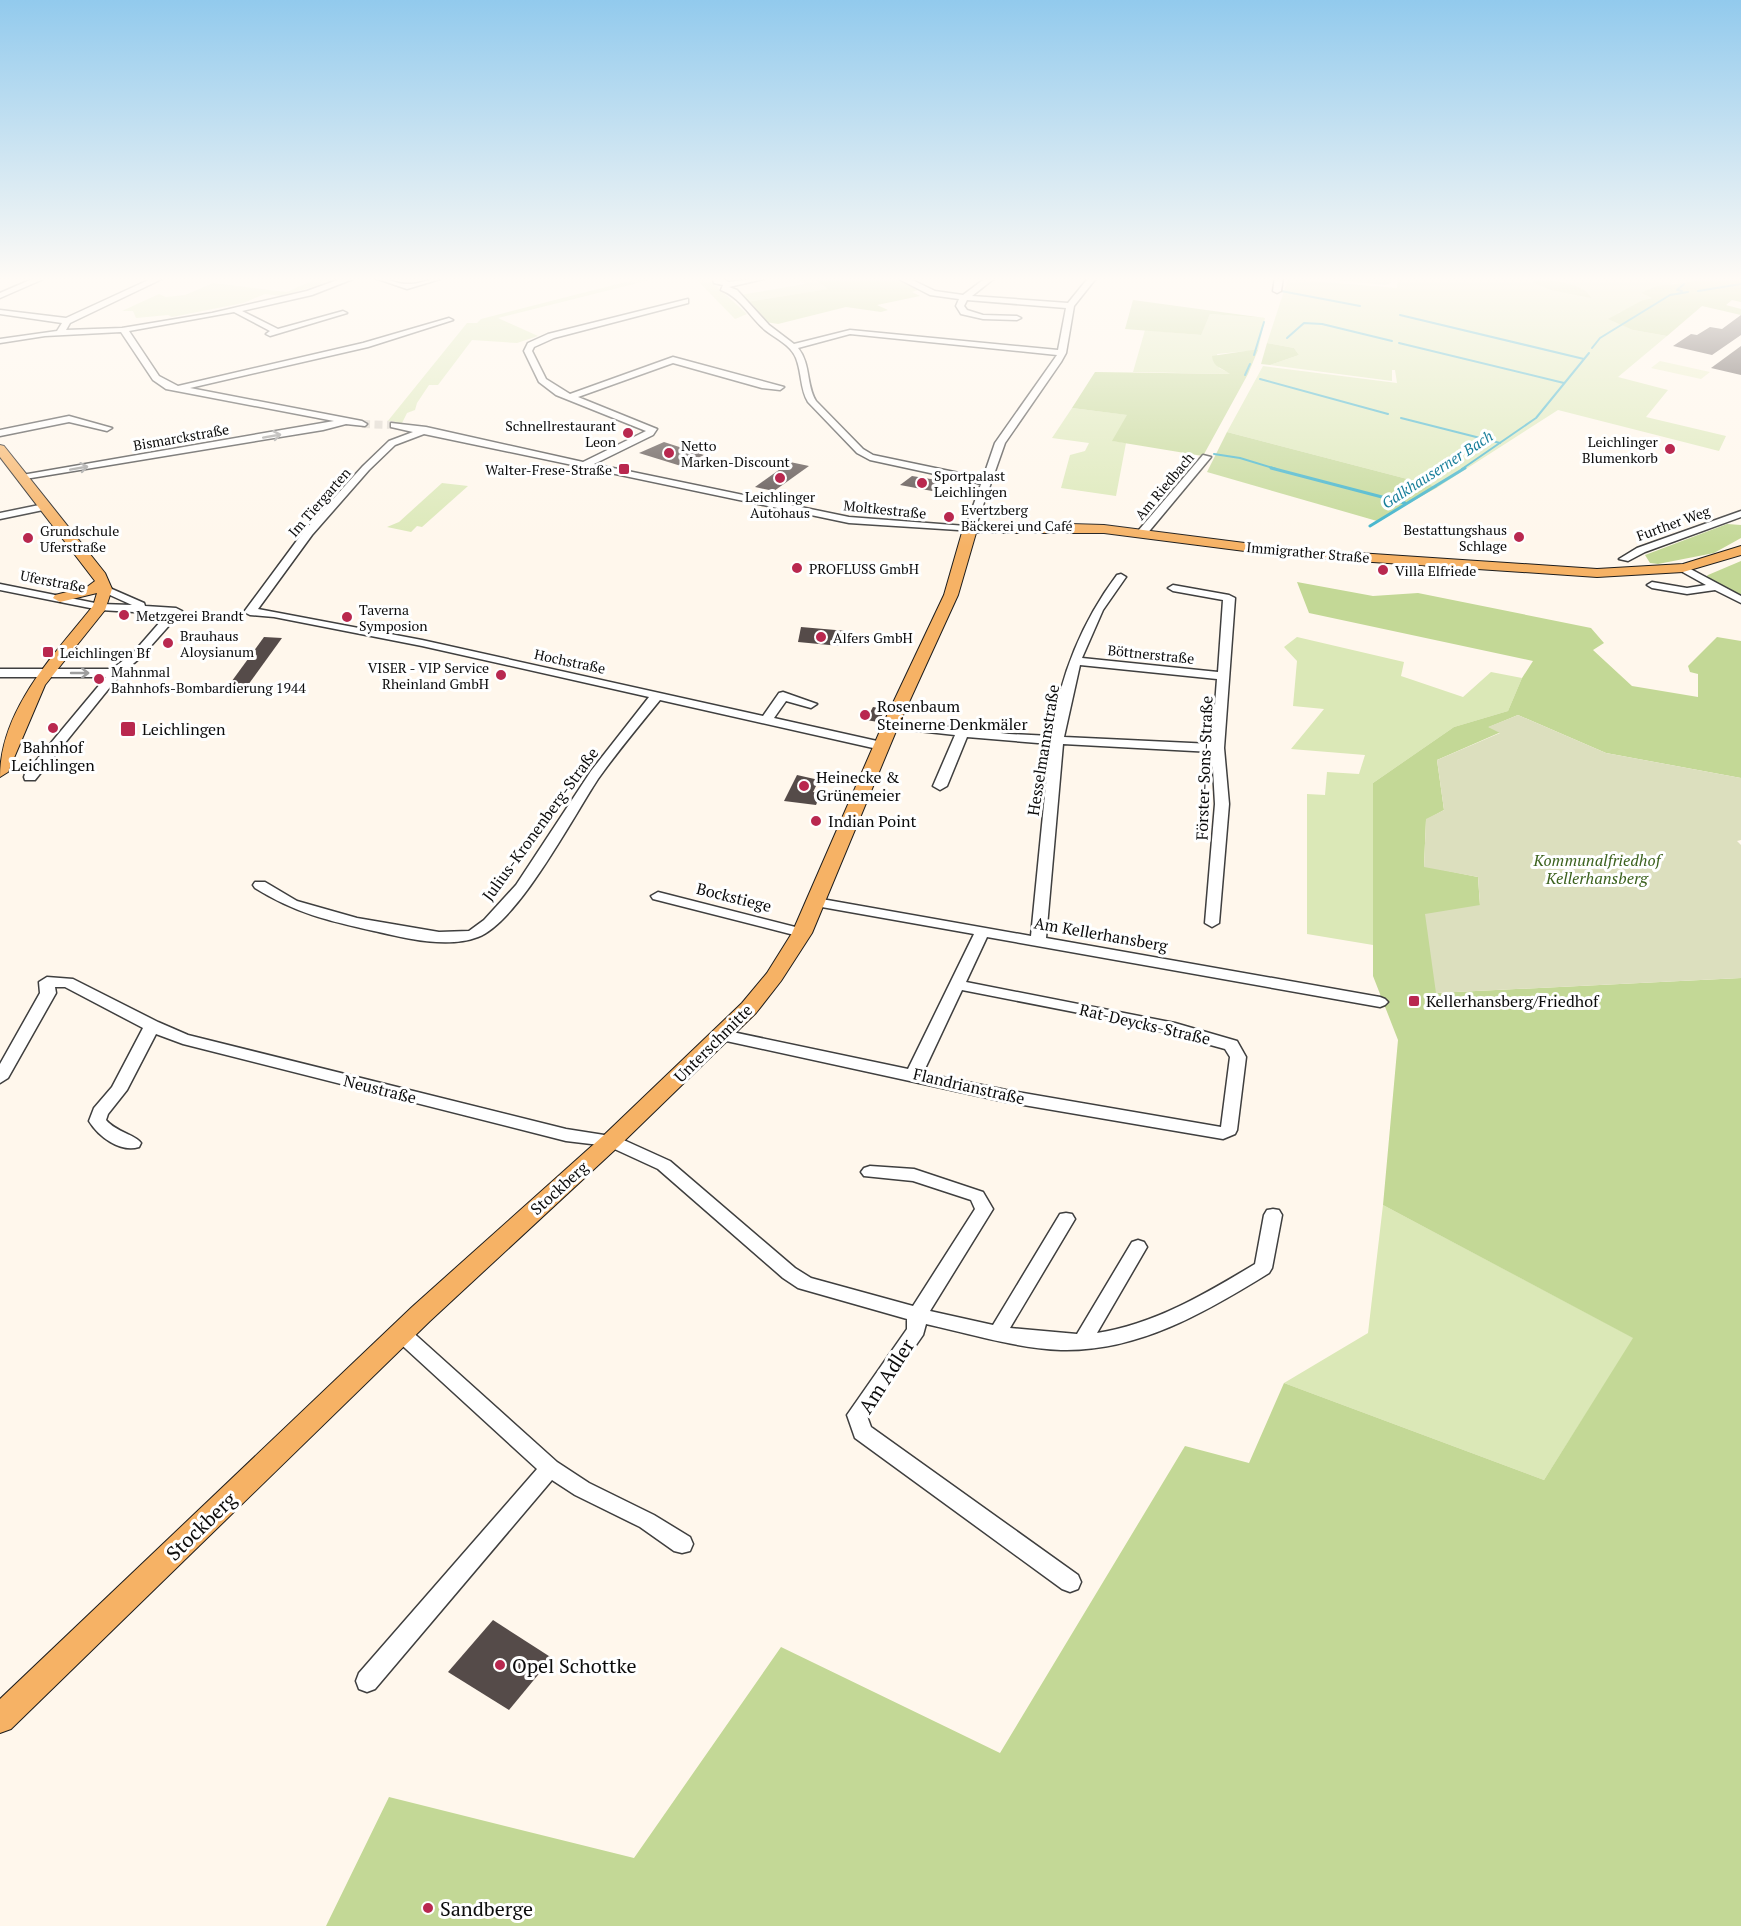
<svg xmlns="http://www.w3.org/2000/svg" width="1741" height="1926" font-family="'PT Serif',serif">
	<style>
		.green { fill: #dbe8b7 }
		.forest { fill: #c3d896 }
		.cemetery { fill: #dcdfbe }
		.pitch { fill: #eaefc8 }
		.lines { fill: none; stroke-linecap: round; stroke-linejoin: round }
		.stream-far1 { stroke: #3ab1ca; stroke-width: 2 }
		.stream { stroke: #3ab1ca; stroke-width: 3 }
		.building { fill: #554b49 }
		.minor-tunnel { stroke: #dbd4ca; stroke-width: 8; stroke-dasharray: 8 4.5; stroke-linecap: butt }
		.minor-casing { stroke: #3f3f3f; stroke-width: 3 }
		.major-casing { stroke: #1d1d1d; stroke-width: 2 }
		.minor { fill: #fff; fill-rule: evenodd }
		.major { fill: #f6b265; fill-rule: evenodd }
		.oneway { stroke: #9e9e9e }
		.poi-dot { fill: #b9284f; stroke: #fff; stroke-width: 2 }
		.labels { text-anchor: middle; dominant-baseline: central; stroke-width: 6; stroke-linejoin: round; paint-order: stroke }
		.far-poi-label { font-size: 14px; fill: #0c0c0c; stroke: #fff; text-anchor: start }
		.far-street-label { font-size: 14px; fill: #0c0c0c; stroke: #fff }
		.far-water-label { font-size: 15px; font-style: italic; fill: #197f9b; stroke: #fff }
		.poi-label { font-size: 16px; fill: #0c0c0c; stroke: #fff; text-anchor: start }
		.street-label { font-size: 16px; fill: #0c0c0c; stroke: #fff }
		.park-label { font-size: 16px; font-style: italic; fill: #3c621e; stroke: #fff }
		.near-street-label { font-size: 20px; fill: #0c0c0c; stroke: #fff }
		.near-poi-label { font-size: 20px; fill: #0c0c0c; stroke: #fff; text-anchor: start }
	</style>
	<rect width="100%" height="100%" fill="#fff7ec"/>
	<g class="green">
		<polygon points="645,277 662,277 498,318 538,336 517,343 472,340 438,385 429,385 417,403 415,410 407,413 402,423 387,422 467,323 477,323 481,319"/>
		<polygon points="694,277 706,277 747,314 735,319"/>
		<polygon points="795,277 812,277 829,289 746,302 740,295 805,284"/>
		<polygon points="1303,277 1391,277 1391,283 1386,285"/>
		<path d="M 1398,277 L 1700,277 L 1687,285 L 1673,283 C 1657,296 1638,307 1618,313 L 1633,330 L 1667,336 L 1618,377 L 1668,390 L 1646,417 L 1726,436 L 1719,451 L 1558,410 L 1438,487 L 1227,432 L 1263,366 L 1397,383 L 1395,370 L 1392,370 L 1392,381 L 1270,365 L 1299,355 L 1294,348 L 1267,343 L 1288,279 L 1397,288 Z"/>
		<polygon points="318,278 335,280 282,296 265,294 243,303 172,317 168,315 136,318 133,311 122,311 159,294 166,297 185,295 213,283 287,292"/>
		<polygon points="1210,314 1265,318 1258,350 1217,354 1219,368 1232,374 1133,372 1145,330 1200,335"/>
		<polygon points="1072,408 1128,415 1113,441 1126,443 1116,496 1061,488 1070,455 1085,451 1089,443 1052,438"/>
		<polygon points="442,483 468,486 422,527 417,526 411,532 387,527 399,522"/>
		<polygon points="1297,637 1404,662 1401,676 1463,697 1491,672 1522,678 1508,711 1454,727 1373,783 1373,945 1307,934 1307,794 1325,795 1327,772 1359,774 1365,755 1291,749 1324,709 1293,706 1297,661 1284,647"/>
		<polygon points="1383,1205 1634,1338 1544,1480 1284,1383 1368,1333"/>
	</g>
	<g class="forest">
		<polygon points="812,277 893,277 918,290 912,292 920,296 877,305 888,310 881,312 846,307 778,324 766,322 746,302 828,289"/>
		<path d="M 1700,277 L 1741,277 L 1741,302 L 1732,300 L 1726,305 L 1741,309 L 1741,315 L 1702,306 L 1667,336 L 1633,330 L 1608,319 L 1641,301 L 1652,298 L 1642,293 C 1666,278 1679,290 1700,277 Z"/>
		<path d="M 1540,280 C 1557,281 1583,283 1591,298 L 1551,290 L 1532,282 Z"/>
		<polygon points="1133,300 1265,318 1210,314 1201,335 1125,329"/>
		<polygon points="1267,343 1294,348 1299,355 1270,365 1261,364"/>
		<path d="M 1252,350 L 1258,350 L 1248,374 L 1203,456 L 1112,441 L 1127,415 L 1072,408 L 1095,372 L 1230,374 C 1223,368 1213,368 1212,356 Z"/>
		<polygon points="1227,432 1438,487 1377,521 1207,472"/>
		<polygon points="1727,524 1741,525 1741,538 1714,553 1658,564 1650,563 1645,555"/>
		<polygon points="1741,561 1741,596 1706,577 1708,575"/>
		<polygon points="1297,582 1373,596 1418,593 1591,628 1604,643 1593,650 1632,686 1698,697 1698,674 1690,672 1688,666 1717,637 1741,641 1741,778 1606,753 1518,715 1489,727 1501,732 1437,760 1444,810 1426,820 1424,866 1478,877 1480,906 1436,993 1741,978 1741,1926 326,1926 389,1797 634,1858 781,1647 1000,1753 1185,1446 1249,1463 1284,1383 1544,1480 1633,1338 1383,1205 1398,1040 1373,976 1373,783 1454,727 1508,711 1522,678 1533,661 1309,613"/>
	</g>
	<polygon class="cemetery" points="1518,715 1606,753 1741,778 1741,840 1737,841 1741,845 1741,978 1436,993 1425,914 1480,905 1478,877 1424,867 1426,819 1444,810 1437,760 1500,733 1488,727"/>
	<polygon class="pitch" points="1660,361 1710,372 1701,379 1651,368"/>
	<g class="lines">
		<g class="stream-far1">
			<polyline points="1687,277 1695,277"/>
			<polyline points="1281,291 1360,306"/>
			<polyline points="1682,291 1677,290 1684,284"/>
			<polyline points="1698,291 1741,284"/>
			<polyline points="1400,315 1584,359"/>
			<polyline points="1287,338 1304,323 1322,324 1392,341"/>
			<polyline points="1399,343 1564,383"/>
			<polyline points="1592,348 1600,338 1670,295 1688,292"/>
			<polyline points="1254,355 1264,322"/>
			<polyline points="1245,375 1250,364"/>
			<polyline points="1260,379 1388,414"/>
			<polyline points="1401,418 1500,443"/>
			<polyline points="1214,454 1240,458 1276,469"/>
			<polyline points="1462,469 1536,418 1589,353"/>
		</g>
		<g class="stream">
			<polyline points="1271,468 1405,503"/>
			<polyline points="1370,526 1465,468"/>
		</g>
	</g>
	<g class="building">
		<polygon points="1741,315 1741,335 1712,355 1673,346 1691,334 1697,335 1710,327 1722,329"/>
		<polygon points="1741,346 1741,375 1711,368"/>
		<polygon points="664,442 704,455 681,466 639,453"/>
		<polygon points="790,462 809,466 774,491 755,487"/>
		<polygon points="912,476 943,481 932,491 900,485"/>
		<polygon points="801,627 847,631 840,646 798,642"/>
		<polygon points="264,637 282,638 248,685 229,685"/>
		<polygon points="873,707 886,709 878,722 866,720"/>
		<polygon points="797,775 819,780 813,792 821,793 816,805 784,801"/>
		<polygon points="493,1620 552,1658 509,1710 448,1672"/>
	</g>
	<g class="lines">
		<polyline class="minor-tunnel" points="362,424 394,425"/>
		<defs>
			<g id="minor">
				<polygon points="37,277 48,277 0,298 0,293"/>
				<polygon points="155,277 166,277 70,323 66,330 122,328 212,313 307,291 346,277 358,277 312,295 242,311 278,329 343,311 347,313 270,336 266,334 270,331 234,312 129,331 159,376 178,386 363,343 449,318 453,320 368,347 190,388 362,421 367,424 365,426 346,424 323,430 19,480 19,476 22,475 334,421 166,389 153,380 121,332 45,336 0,343 0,339 57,331 62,323 0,314 0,310 66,318"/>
				<path d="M 372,277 C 385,277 395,284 407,284 C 420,285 433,277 447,277 L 407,289 Z"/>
				<path d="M 712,277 L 720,277 L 728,282 L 772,277 L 729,287 L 737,290 L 769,325 L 794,344 L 850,330 L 1058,350 L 1066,308 L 967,300 L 964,306 L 967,310 L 983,315 L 1017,316 L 1021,318 L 1017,320 L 983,319 L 961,314 L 956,306 L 959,299 L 930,295 L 895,277 L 906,277 L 935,291 L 963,295 L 987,277 L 996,277 L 972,296 L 1068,303 L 1089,277 L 1097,277 L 1074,306 L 1066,353 L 1061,362 L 1005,443 L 974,531 L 849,523 L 424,434 L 395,445 L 369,470 L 312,535 L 258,609 L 422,640 L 763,716 L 779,693 L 783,692 L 817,704 L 811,708 L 786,701 L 774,718 L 886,743 L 886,749 L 882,750 L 660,700 C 639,726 617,752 598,779 C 573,817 518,922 478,937 C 447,949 405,938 374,931 C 329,921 295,913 255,888 L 253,885 L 255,882 L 265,882 L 297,901 L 357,918 L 439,932 L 469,931 L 484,920 L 516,885 L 591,771 L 649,697 L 422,646 L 274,617 L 250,615 L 244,612 L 304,531 L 363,466 L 389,441 L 413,432 L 391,427 L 391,423 L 426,427 L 583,462 L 646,431 L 556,395 L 539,382 L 524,351 L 528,343 L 548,334 L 688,299 L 688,303 L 554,338 L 534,347 L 532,351 L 546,379 L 570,394 L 673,357 L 784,387 L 780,390 L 762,388 L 673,363 L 578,397 L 657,429 L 653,435 L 594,464 L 849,517 L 966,526 L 981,484 L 870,460 L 857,453 L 808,402 C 800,389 802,373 796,358 C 791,345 775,338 765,330 C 750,317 740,297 721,290 L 723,285 L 714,283 ZM 850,334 L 1057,355 L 995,443 L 983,478 L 873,455 L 863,449 L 816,401 C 806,385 811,364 798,348 Z"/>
				<polygon points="1275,277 1283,277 1281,291 1277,293 1273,291"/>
				<polygon points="69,416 112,428 107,431 69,422 0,436 0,430"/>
				<polygon points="1203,455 1211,457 1146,535 1138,535 1138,531"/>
				<polygon points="44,504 48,505 48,509 0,519 0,513"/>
				<polygon points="1741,511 1741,517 1645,552 1628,561 1619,559 1637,548"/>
				<polygon points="1683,565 1741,596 1741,603 1715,590 1687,594 1652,588 1647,585 1652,582 1687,588 1706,585 1679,570 1678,568"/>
				<path d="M 1121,574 L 1126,577 L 1103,610 L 1082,658 L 1218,672 L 1223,600 L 1173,591 L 1168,588 L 1173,585 L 1229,595 L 1235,598 L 1224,748 L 1229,804 L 1219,923 L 1212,927 L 1205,923 L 1215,804 L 1212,752 L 1063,744 L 1046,938 L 1380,997 L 1385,999 L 1388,1002 L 1385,1005 L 1380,1007 L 987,937 L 966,982 L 1175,1023 L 1237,1041 L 1246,1057 L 1237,1130 L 1235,1134 L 1223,1139 L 1006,1102 L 717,1039 L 715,1035 L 723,1030 L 908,1069 L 974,934 L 816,906 L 811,905 L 809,902 L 811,899 L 816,898 L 1031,936 L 1050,744 L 967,737 L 947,786 L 940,790 L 933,786 L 955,735 L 891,728 L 885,724 L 891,720 L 1009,734 L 1051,736 C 1060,677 1081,623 1117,575 ZM 1080,665 L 1217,679 L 1212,744 L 1064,737 ZM 962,990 L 1130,1023 L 1225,1049 L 1230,1057 L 1221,1127 L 1006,1090 L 923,1073 Z"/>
				<polygon points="0,584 100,604 132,605 101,591 100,589 105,586 144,603 145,606 176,608 182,611 141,657 119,676 35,780 25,780 24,777 25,774 106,677 0,677 0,669 112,669 133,653 167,614 100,610 0,590"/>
				<polygon points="658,892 807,930 809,933 802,937 653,899 651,896"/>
				<path d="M 47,977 L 73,979 L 158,1022 L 188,1035 L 566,1129 L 617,1137 L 670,1161 L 795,1268 L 811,1278 L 913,1306 L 975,1209 L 971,1200 L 913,1181 L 864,1176 L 861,1172 L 864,1168 L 870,1166 L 914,1169 L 983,1192 L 993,1209 L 930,1311 L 993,1325 L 1060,1214 L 1066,1213 L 1072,1214 L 1075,1219 L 1010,1328 L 1077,1334 L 1132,1242 L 1138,1240 L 1144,1242 L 1147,1247 L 1097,1333 C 1155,1324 1205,1294 1255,1264 L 1264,1215 L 1267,1210 L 1273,1209 L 1279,1210 L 1282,1215 L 1272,1268 L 1269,1273 C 1206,1312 1138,1352 1061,1350 C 1015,1348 971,1334 926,1324 L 923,1335 L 867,1416 L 871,1427 L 1078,1575 L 1081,1582 L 1078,1589 L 1070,1592 L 1062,1589 L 855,1438 L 847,1415 L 907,1329 L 907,1319 L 798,1288 L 783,1278 L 658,1169 L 608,1146 L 566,1141 L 183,1044 L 156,1034 L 127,1090 L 108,1114 L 106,1120 C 116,1132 136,1135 141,1143 L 139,1147 C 120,1153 98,1136 89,1121 L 94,1108 L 112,1087 L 143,1028 L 65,987 L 55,987 L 56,993 L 8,1078 L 0,1083 L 0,1064 L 40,993 L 39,982 Z"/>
				<polygon points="401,1326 408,1328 557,1462 589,1483 654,1515 690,1537 693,1544 690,1551 682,1553 674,1551 640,1527 575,1495 552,1480 375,1689 367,1692 359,1689 356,1681 359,1673 537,1469 394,1338 391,1333 394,1328"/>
			</g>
			<g id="major">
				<path d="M 0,445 L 4,446 L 105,573 L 112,589 L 105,610 L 45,685 L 8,772 L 0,777 C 0,710 53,656 93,606 L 97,593 L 60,602 L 53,598 L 55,595 L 87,587 L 95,581 L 0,457 Z"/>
				<polygon points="1038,523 1104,525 1283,548 1597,569 1683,564 1741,546 1741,555 1683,572 1597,577 1283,556 1104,533 976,533 958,595 899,724 812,933 781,981 756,1013 619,1146 430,1321 11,1729 0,1733 0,1699 412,1307 603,1136 742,1003 767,973 792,933 883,724 944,595 963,529 970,525"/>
			</g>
		</defs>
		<use href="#minor" class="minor-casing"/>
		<use href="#major" class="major-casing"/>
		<use href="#minor" class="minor"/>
		<use href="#major" class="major"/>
	</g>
	<defs><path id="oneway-shaft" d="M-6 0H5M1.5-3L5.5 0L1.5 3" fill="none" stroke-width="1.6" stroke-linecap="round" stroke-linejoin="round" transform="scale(1.5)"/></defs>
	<g class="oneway">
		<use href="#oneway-shaft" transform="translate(272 436) rotate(-10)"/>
		<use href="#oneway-shaft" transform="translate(79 468) rotate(-10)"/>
		<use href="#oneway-shaft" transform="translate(80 673)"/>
	</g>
	<linearGradient id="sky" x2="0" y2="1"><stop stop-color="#92caed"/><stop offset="0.51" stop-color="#fffbf6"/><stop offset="1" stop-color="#fffbf6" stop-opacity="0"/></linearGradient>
	<rect width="1741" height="547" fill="url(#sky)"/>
	<g class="poi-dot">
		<circle cx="628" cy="433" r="6"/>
		<circle cx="1670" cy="449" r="6"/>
		<circle cx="669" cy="453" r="6"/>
		<rect x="618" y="463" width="12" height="12" rx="3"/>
		<circle cx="780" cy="478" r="6"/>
		<circle cx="922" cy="483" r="6"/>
		<circle cx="949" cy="517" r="6"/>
		<circle cx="1519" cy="537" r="6"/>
		<circle cx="28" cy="538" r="6"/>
		<circle cx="797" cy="568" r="6"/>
		<circle cx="1383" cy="570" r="6"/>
		<circle cx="124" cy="615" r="6"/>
		<circle cx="347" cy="617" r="6"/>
		<circle cx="821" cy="637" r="6"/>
		<circle cx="168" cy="643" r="6"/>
		<rect x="42" y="646" width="12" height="12" rx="3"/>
		<circle cx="501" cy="675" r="6"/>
		<circle cx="99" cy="679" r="6"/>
		<circle cx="865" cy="715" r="6"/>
		<circle cx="53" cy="728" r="6"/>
		<rect x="120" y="721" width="16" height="16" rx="3"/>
		<circle cx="804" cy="786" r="6"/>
		<circle cx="816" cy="821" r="6"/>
		<rect x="1408" y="995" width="12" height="12" rx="3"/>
		<circle cx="500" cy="1665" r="6"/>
		<circle cx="428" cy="1908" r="6"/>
	</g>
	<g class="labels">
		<g class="far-poi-label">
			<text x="616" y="425" text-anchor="end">Schnellrestaurant<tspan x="616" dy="16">Leon</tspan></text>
			<text x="1658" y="441" text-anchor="end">Leichlinger<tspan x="1658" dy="16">Blumenkorb</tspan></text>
			<text x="681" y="445">Netto<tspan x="681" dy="16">Marken-Discount</tspan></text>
			<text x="612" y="469" text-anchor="end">Walter-Frese-Straße</text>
			<text x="934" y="475">Sportpalast<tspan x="934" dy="16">Leichlingen</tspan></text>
			<text x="780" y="496" text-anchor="middle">Leichlinger<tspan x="780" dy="16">Autohaus</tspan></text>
			<text x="961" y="509">Evertzberg<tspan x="961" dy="16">Bäckerei und Café</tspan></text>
			<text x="1507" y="529" text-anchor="end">Bestattungshaus<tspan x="1507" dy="16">Schlage</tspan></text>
			<text x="40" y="530">Grundschule<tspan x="40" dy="16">Uferstraße</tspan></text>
			<text x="809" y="568">PROFLUSS GmbH</text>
			<text x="1395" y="570">Villa Elfriede</text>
			<text x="359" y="609">Taverna<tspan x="359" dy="16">Symposion</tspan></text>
			<text x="136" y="615">Metzgerei Brandt</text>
			<text x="180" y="635">Brauhaus<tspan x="180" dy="16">Aloysianum</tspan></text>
			<text x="833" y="637">Alfers GmbH</text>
			<text x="60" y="652">Leichlingen Bf</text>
			<text x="489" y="667" text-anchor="end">VISER - VIP Service<tspan x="489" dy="16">Rheinland GmbH</tspan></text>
			<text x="111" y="671">Mahnmal<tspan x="111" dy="16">Bahnhofs-Bombardierung 1944</tspan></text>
		</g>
		<g class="far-street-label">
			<text transform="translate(181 437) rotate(-10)">Bismarckstraße</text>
			<text transform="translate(1164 486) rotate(-50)">Am Riedbach</text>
			<text transform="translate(319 502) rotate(-49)">Im Tiergarten</text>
			<text transform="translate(885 509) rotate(6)">Moltkestraße</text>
			<text transform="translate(1673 523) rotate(-20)">Further Weg</text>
			<text transform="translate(1308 552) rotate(5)">Immigrather Straße</text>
			<text transform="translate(53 581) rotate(11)">Uferstraße</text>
			<text transform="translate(1151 654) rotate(6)">Böttnerstraße</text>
			<text transform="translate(570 661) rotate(12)">Hochstraße</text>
		</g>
		<g class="far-water-label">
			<text transform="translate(1437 469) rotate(-33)">Galkhauserner Bach</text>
		</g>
		<g class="poi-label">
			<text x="877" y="706">Rosenbaum<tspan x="877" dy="18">Steinerne Denkmäler</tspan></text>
			<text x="142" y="729">Leichlingen</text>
			<text x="53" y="747" text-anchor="middle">Bahnhof<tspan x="53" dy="18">Leichlingen</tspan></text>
			<text x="816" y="777">Heinecke &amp;<tspan x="816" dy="18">Grünemeier</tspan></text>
			<text x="828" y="821">Indian Point</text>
			<text x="1426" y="1001">Kellerhansberg/Friedhof</text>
		</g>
		<g class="street-label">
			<text transform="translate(1043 750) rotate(-81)">Hesselmannstraße</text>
			<text transform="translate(1204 768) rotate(-88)">Förster-Sons-Straße</text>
			<text transform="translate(540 824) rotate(-54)">Julius-Kronenberg-Straße</text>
			<text transform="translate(734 897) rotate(14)">Bockstiege</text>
			<text transform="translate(1101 934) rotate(10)">Am Kellerhansberg</text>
			<text transform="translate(1145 1024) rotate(13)">Rat-Deycks-Straße</text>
			<text transform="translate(713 1043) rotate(-45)">Unterschmitte</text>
			<text transform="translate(969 1086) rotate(13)">Flandrianstraße</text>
			<text transform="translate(380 1089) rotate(14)">Neustraße</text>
			<text transform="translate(559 1188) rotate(-42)">Stockberg</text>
		</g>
		<g class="park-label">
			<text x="1597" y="860">Kommunalfriedhof<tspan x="1597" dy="18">Kellerhansberg</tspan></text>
		</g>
		<g class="near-street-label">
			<text transform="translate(886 1376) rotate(-57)">Am Adler</text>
			<text transform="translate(201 1526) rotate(-44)">Stockberg</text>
		</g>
		<g class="near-poi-label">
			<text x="512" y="1665">Opel Schottke</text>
			<text x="440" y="1908">Sandberge</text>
		</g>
	</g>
</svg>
